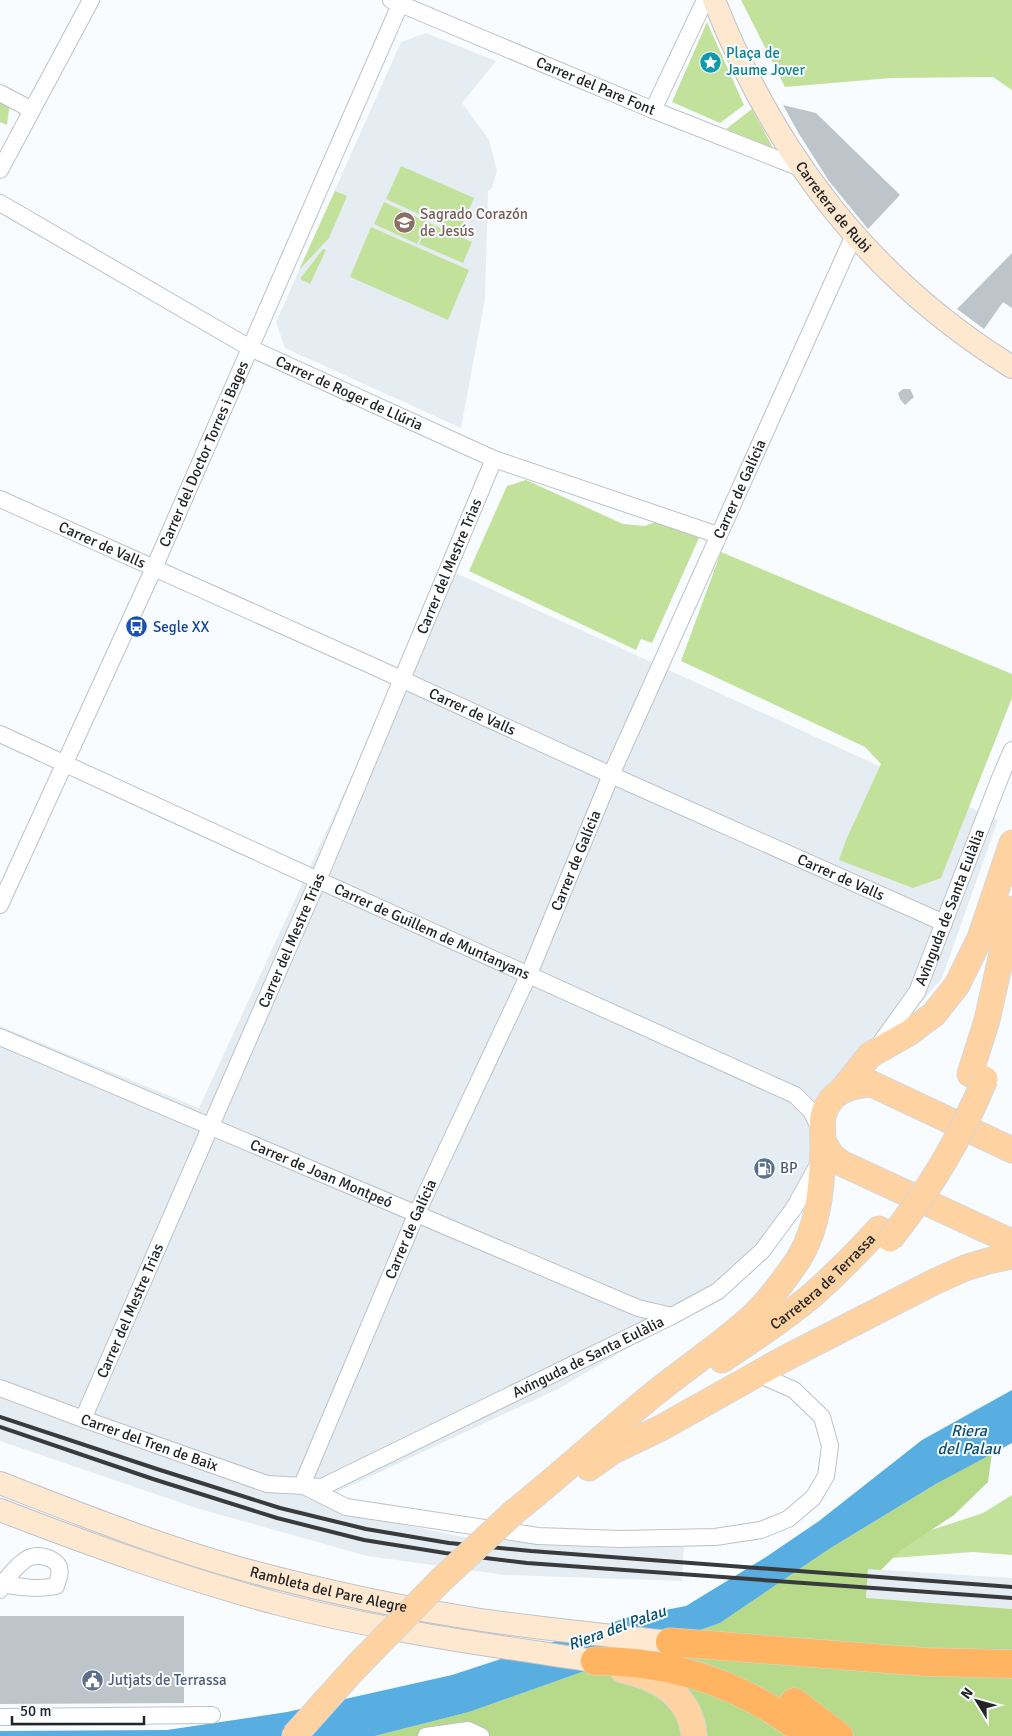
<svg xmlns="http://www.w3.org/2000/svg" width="1012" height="1736" font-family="Signika,sans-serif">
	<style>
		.built { fill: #e5edf3 }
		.green { fill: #c2e19b }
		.forest { fill: #b6d98a }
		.water { fill: #58aee0 }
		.building { fill: #bdc4ca }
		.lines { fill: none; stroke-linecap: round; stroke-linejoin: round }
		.street-casing { stroke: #bcc2c9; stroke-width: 18 }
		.secondary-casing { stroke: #bcc2c9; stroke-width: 24 }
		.primary-casing { stroke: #d7d8d8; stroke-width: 27 }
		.highway-casing { stroke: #d7d8d8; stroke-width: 29 }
		.street { stroke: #fff; stroke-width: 16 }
		.secondary { stroke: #ffe8d0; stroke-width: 22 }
		.primary { stroke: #ffd2a1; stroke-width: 25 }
		.highway { stroke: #ffb462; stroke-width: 28 }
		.rail { stroke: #383a3c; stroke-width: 4 }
		.primary-bridge-casing { stroke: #d7d8d8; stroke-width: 27; stroke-linecap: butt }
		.primary-bridge { stroke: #ffd2a1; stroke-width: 25 }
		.labels { text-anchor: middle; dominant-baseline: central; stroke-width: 4; stroke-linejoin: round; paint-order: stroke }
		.culture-label { font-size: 15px; fill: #0d838f; stroke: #f9fcff; text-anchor: start }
		.street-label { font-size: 15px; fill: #222426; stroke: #f9fcff }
		.education-label { font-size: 15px; fill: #785e54; stroke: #f9fcff; text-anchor: start }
		.transit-label { font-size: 15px; fill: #164399; stroke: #f9fcff; text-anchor: start }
		.service-label { font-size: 15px; fill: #4e5e75; stroke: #f9fcff; text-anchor: start }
		.water-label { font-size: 16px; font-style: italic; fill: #074e6f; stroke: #f9fcff }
	</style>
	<rect width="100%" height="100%" fill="#f9fcff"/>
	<g class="built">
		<polygon points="426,33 496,61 462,103 489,140 497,171 492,188 488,191 485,299 461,428 285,348 276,322 401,42"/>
		<polygon points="447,569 998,820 942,978 897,1031 832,1089 805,1208 744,1280 558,1389 339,1491 333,1510 463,1537 520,1542 684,1547 682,1581 505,1575 367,1556 196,1508 0,1441 0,1026 199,1108"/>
		<polygon points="868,1569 1012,1578 1012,1609 866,1599"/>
	</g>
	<g class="green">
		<polygon points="741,0 1012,0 1012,90 993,77 891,78 785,87"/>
		<polygon points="707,22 744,105 720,123 672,102"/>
		<polygon points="0,100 10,103 7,125 0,122"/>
		<polygon points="752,109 773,148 726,129"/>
		<polygon points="401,166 474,198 459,232 386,199"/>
		<polygon points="335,191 347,196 329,238 299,270"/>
		<polygon points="384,202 427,222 417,244 374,224"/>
		<polygon points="429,223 472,242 463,263 419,244"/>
		<polygon points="371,227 469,270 448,320 350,277"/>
		<polygon points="323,249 326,250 310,284 300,279"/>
		<polygon points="526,480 623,524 645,526 658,521 699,538 652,643 641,639 636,650 469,571 507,486"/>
		<polygon points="721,552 1012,674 1012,698 941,878 913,888 839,860 846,840 881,764 865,747 681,661"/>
		<polygon points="1012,1495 1012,1555 973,1552 879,1559 913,1536 983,1513"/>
	</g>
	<polygon class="forest" points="992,1453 988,1482 954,1515 901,1550 881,1570 868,1569 866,1598 1012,1609 1012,1736 375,1736 469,1712 720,1623 829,1549 936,1484"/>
	<polygon class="water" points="1012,1390 1012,1443 936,1484 829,1549 720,1623 469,1712 375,1736 0,1736 0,1731 167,1730 287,1712 452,1675 629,1617 686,1606 766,1557 819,1521 922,1440"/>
	<g class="building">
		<polygon points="783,105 816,113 900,195 868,229 829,181 799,134"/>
		<polygon points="1012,253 1012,308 1003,302 984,329 957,309"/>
		<polygon points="903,389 910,389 914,397 905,405 900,399 898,393"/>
		<polygon points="0,1616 184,1616 184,1703 0,1704"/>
	</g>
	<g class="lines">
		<defs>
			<g id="street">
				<path id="s1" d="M 391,0 L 653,110 L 803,169"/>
				<polyline points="0,93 32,110"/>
				<polyline points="653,110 705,0"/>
				<polyline points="0,170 91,0"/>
				<path id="s2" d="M 0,203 L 250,348 L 494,459 L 718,535"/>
				<path id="s3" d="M 0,499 L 366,663 L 611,775 L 944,923"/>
				<path id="s4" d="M 0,734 L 318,880 L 795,1095 L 811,1111 L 821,1131"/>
				<path id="s5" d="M 0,905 L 154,568 L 402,0"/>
				<path id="s6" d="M 0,1037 L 638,1308 L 672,1316"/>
				<path id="s7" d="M 879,1045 L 917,992 L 1000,778 L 1012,750"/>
				<path id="s8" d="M 0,1388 L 83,1419 L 267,1484 L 322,1487 L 672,1316 L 718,1291 L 762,1251 L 794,1208 L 819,1163"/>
				<path id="s9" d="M 83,1419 L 318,880 L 494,459"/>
				<path id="s10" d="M 302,1485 L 416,1215 L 529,974 L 611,775 L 854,235"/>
				<polyline points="306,1487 346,1507 538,1536 620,1539 715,1537 761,1530 788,1519 813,1498 826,1476 830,1446 822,1417 794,1390 758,1374"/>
				<path d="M 0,1583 L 2,1584 C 20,1587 38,1590 56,1586 C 58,1580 61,1573 59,1567 C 55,1558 40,1554 31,1557 C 22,1559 3,1581 0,1590"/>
				<polyline points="0,1717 212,1715"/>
				<polyline points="426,1736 468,1730 481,1736"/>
			</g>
			<g id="secondary">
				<path id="s11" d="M 714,0 C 775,155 870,279 1012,367"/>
				<path id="s12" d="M 0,1483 C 80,1514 160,1546 242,1569 C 319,1590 397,1607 475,1619 C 540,1629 605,1635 670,1642"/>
				<path d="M 0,1510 C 91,1545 184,1579 279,1604 C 383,1631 489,1645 595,1661"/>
			</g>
			<g id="primary">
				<polyline points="970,1074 987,1020 1012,909"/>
				<polyline points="842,1090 870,1055 909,1033 934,1014 957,985 980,938 1012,843"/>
				<polyline points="823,1141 831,1155 841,1163 1012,1242"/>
				<path id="s13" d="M 722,1360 C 754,1339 787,1317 816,1292 C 838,1272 859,1251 879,1229"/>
				<polyline points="589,1468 613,1451 661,1428 782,1360 934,1282 965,1268 988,1261 1012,1256"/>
				<path d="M 513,1513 C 559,1476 603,1436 649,1398 C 683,1370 720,1346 753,1316 C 770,1300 785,1279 798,1260 C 820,1225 822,1183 823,1143 C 823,1130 820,1118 827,1106 C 836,1089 854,1085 872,1084 L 1012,1150"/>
				<path d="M 623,1670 C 659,1678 691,1696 694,1736"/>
			</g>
			<g id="highway">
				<polyline points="670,1642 926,1662 1012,1664"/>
				<path d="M 595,1661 C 676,1661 746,1685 809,1736"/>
				<polyline points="794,1702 839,1736"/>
			</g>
		</defs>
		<use href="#street" class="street-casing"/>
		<use href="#secondary" class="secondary-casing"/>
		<use href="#primary" class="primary-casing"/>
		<use href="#highway" class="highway-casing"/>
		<use href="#street" class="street"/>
		<use href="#secondary" class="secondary"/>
		<use href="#primary" class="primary"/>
		<use href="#highway" class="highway"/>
		<g class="rail">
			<polyline points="0,1417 157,1469 280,1508 366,1529 449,1543 531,1551 1012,1587"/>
			<polyline points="0,1427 153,1479 277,1518 364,1540 445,1553 527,1563 1012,1598"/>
		</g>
		<defs>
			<g id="primary-bridge">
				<path d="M 890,1239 C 931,1188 960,1139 985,1079"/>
				<polyline points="294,1736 355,1668 440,1581 513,1513"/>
			</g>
		</defs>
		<use href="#primary-bridge" class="primary-bridge-casing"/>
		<use href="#primary-bridge" class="primary-bridge"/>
	</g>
	<defs>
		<symbol id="sight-disc" viewBox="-11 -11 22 22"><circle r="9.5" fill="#0f9aa8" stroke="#f9fcff"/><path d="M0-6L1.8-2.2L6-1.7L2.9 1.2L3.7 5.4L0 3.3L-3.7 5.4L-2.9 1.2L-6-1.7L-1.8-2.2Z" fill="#fff"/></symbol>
		<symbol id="school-disc" viewBox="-11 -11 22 22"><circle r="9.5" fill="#8d6e63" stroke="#f9fcff"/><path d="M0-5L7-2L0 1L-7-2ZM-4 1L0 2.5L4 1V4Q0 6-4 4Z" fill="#fff"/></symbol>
		<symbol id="bus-disc" viewBox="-11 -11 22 22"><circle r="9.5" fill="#1a4fb4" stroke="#f9fcff"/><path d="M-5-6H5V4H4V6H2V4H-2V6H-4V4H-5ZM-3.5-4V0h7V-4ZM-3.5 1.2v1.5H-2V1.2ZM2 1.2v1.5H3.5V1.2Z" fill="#fff"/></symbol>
		<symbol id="fuel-disc" viewBox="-11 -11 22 22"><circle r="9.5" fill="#5c6f8a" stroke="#f9fcff"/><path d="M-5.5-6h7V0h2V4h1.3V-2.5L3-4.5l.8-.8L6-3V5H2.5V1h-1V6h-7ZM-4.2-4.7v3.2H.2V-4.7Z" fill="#fff"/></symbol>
		<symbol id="civic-disc" viewBox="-11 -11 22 22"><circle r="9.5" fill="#5c6f8a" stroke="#f9fcff"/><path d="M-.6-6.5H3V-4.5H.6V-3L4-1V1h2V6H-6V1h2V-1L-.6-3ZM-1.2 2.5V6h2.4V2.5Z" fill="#fff"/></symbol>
	</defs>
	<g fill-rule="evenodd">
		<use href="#sight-disc" x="698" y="50" width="25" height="25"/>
		<use href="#school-disc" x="392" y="210" width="25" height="25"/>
		<use href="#bus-disc" x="124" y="614" width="25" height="25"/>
		<use href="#fuel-disc" x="752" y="1156" width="25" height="25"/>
		<use href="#civic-disc" x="80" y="1668" width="25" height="25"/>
	</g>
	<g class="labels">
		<g class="culture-label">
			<text x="726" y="53">Plaça de<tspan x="726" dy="17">Jaume Jover</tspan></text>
		</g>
		<g class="street-label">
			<text stroke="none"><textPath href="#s1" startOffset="222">Carrer del Pare Font</textPath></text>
			<text stroke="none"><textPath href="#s11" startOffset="240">Carretera de Rubi</textPath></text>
			<text stroke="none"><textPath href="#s2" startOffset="398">Carrer de Roger de Llúria</textPath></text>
			<text stroke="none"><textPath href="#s5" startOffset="495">Carrer del Doctor Torres i Bages</textPath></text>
			<text stroke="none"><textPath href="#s10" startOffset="1088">Carrer de Galícia</textPath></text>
			<text stroke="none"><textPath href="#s3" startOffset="112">Carrer de Valls</textPath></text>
			<text stroke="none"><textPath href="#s9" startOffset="928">Carrer del Mestre Trias</textPath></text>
			<text stroke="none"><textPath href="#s3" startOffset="518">Carrer de Valls</textPath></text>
			<text stroke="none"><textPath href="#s10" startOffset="682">Carrer de Galícia</textPath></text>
			<text stroke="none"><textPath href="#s3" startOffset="922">Carrer de Valls</textPath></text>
			<text stroke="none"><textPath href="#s7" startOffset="156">Avinguda de Santa Eulàlia</textPath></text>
			<text stroke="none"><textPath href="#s4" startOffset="475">Carrer de Guillem de Muntanyans</textPath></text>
			<text stroke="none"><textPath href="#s9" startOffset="522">Carrer del Mestre Trias</textPath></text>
			<text stroke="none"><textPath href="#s6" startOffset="349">Carrer de Joan Montpeó</textPath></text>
			<text stroke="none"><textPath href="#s10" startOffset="278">Carrer de Galícia</textPath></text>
			<text stroke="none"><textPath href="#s13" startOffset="128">Carretera de Terrassa</textPath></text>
			<text stroke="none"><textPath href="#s9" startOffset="118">Carrer del Mestre Trias</textPath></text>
			<text stroke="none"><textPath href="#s8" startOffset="635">Avinguda de Santa Eulàlia</textPath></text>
			<text stroke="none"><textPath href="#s8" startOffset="159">Carrer del Tren de Baix</textPath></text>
			<text stroke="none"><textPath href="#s12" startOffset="346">Rambleta del Pare Alegre</textPath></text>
		</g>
		<g class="education-label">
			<text x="420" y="214">Sagrado Corazón<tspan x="420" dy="17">de Jesús</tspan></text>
		</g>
		<g class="transit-label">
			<text x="153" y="627">Segle XX</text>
		</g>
		<g class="service-label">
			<text x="780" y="1168">BP</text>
			<text x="108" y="1680">Jutjats de Terrassa</text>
		</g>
		<g class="water-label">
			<text x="969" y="1431">Riera<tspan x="969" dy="18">del Palau</tspan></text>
			<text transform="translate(617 1628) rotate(-20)">Riera del Palau</text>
		</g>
	</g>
	<g transform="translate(977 1701) rotate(307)" stroke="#f9fcff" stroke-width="4" paint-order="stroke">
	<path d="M0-4L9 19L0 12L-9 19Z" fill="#222426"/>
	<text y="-8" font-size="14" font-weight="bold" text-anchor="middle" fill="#222426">N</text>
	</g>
	<path d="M12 1716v8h132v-8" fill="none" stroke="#222426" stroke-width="2.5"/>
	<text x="20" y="1716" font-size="15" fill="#222426" stroke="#f9fcff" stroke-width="4" paint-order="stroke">50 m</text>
</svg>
